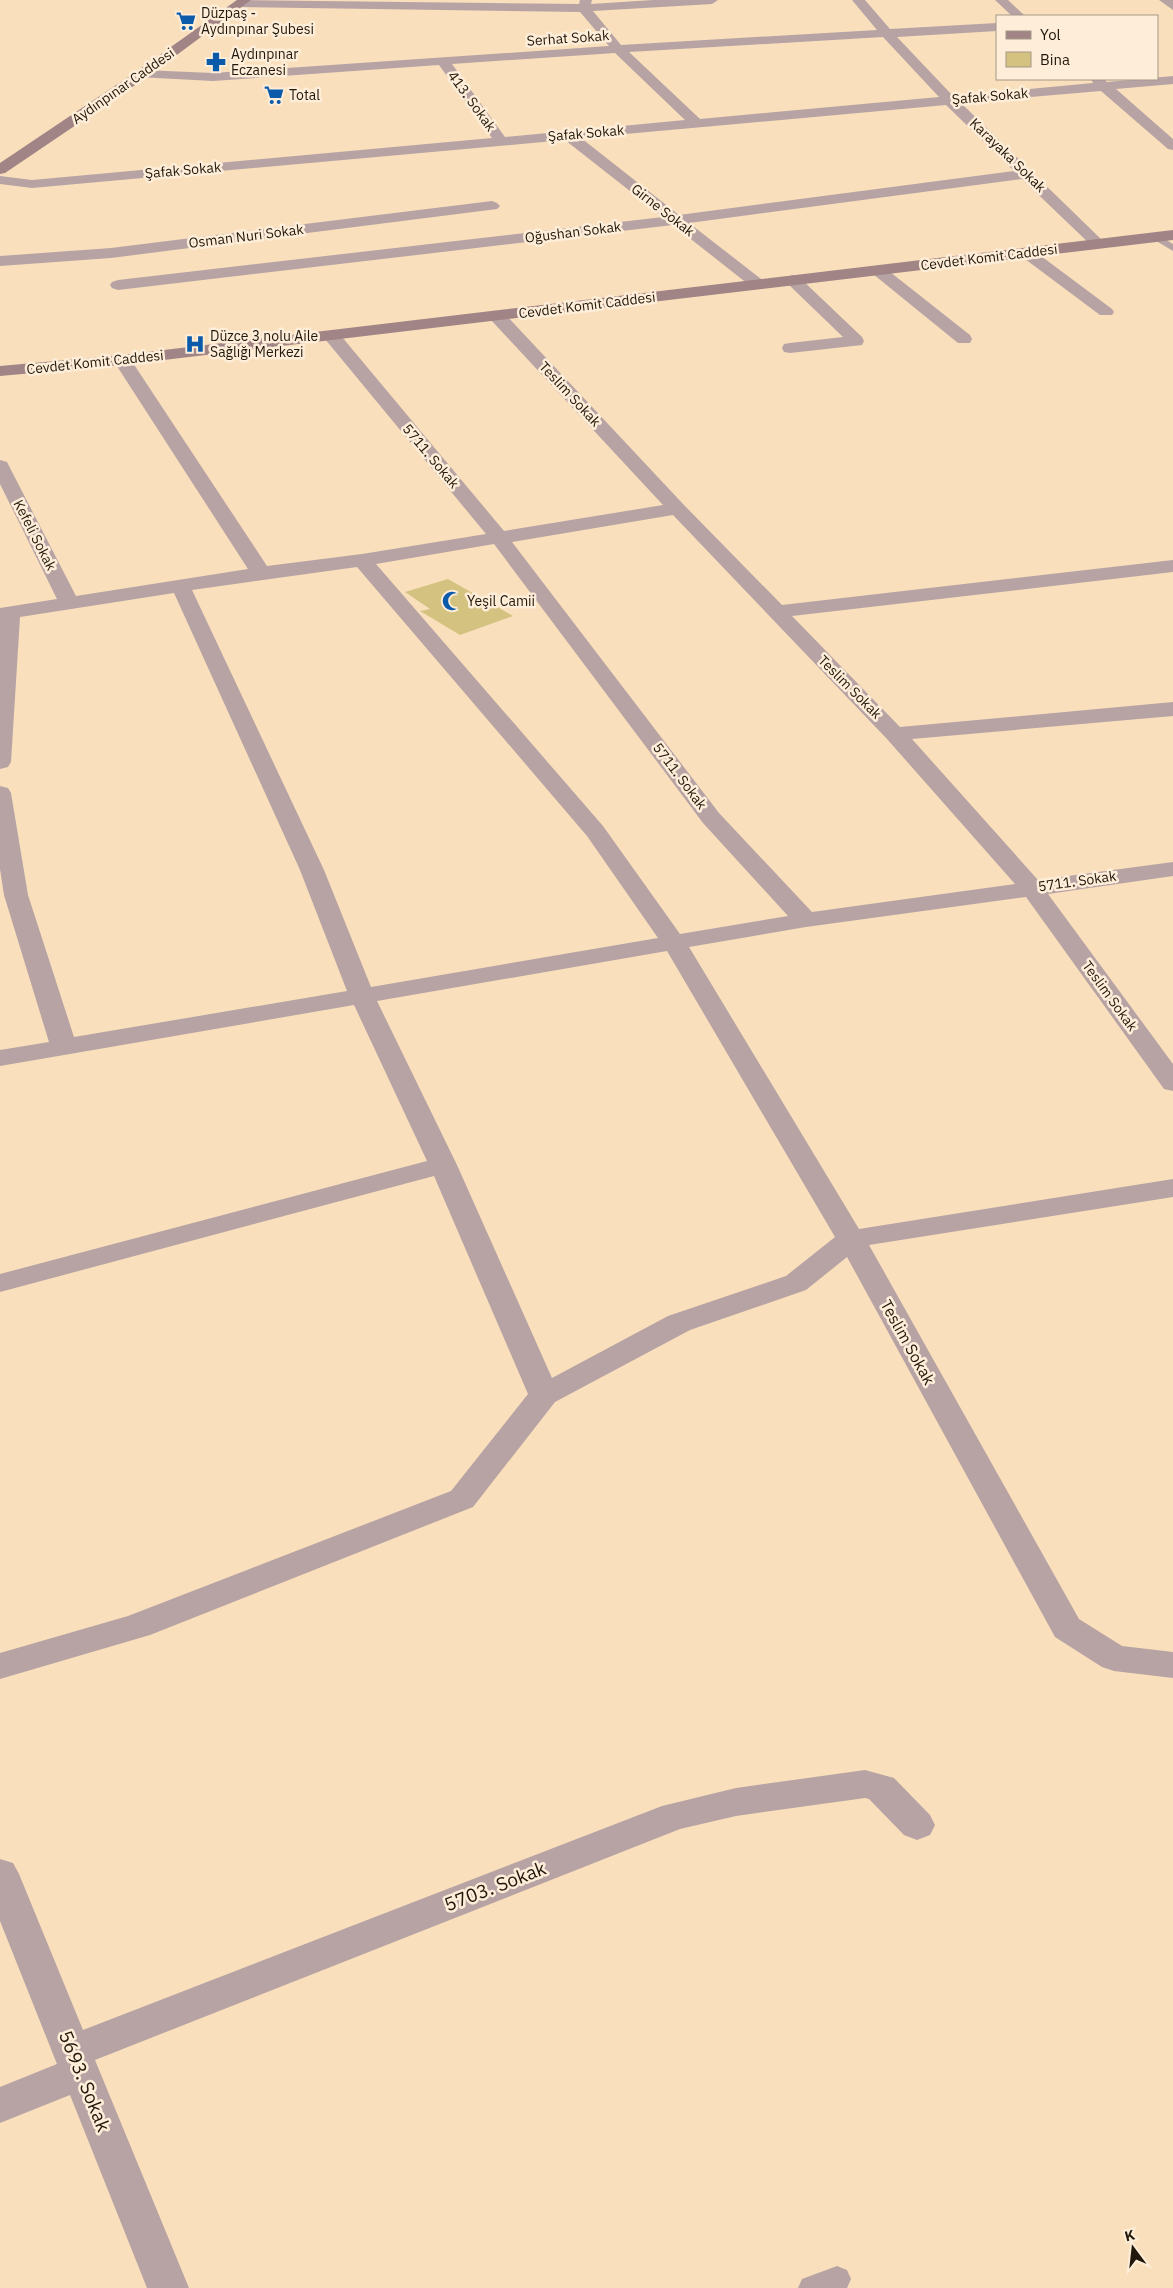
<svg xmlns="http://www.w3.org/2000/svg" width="1173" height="2288" font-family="'IBM Plex Sans',sans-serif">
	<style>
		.building { fill: #d4c281 }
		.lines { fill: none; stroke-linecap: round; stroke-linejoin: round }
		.lane { fill: #b7a3a4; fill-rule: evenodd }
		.street { fill: #b7a3a4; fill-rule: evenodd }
		.secondary { fill: #a18485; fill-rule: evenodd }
		.labels { text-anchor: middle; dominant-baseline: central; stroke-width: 5; stroke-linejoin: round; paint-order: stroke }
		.far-poi-label { font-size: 14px; fill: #21180b; stroke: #feeed9; text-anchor: start }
		.far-street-label { font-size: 14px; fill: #21180b; stroke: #feeed9 }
		.street-label { font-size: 16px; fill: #21180b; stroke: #feeed9 }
		.near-street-label { font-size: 19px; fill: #21180b; stroke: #feeed9 }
	</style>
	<rect width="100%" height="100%" fill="#f9dfbc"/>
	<polygon class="building" points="448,579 513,616 460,635 420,611 430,609 405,592"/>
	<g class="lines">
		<g class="lane">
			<polygon points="1156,234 1173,244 1173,251 1153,239 1153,235"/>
			<polygon points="837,2266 847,2270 851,2279 847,2288 798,2288 802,2279"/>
		</g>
		<g class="street">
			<path d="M 237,0 L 579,4 L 580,0 L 592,0 L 591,4 L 653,0 L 718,0 L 712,4 L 593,11 L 621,45 L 877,30 L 852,0 L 865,0 L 890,29 L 997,23 L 997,31 L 897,37 L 953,96 L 1093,83 L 1091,79 L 1104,79 L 1107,82 L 1173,76 L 1173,84 L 1116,89 L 1173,139 L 1173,150 L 1168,149 L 1101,91 L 961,103 L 1103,241 L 1106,244 L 1103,247 L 1093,247 L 1022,179 L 689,223 L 765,282 L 767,285 L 765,288 L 753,288 L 673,225 L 118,290 L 112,288 L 110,285 L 112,282 L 118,280 L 663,217 L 565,140 L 32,188 L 0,184 L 0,176 L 32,180 L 492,138 L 439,65 L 213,81 L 137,77 L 135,74 L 142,70 L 213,73 L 609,46 L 580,12 L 240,7 L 234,3 ZM 883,37 L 939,97 L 700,119 L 629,52 ZM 615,53 L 685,120 L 505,137 L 452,64 ZM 946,105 L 1014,171 L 679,215 L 581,138 Z"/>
			<polygon points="995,0 1008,0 1025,16 1012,16"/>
			<polygon points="1159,0 1173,0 1173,10"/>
			<polygon points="492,201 497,203 500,206 497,209 111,258 0,266 0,256 111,248"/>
			<polygon points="1027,248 1033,250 1112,309 1114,312 1112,315 1100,315 1021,256 1019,253 1021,250"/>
			<polygon points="879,266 885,268 970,335 972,339 970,343 958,343 873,274 871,271 873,268"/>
			<polygon points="793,275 799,277 862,337 864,341 862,345 790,353 784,352 782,348 784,344 790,343 843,337 787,283 785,280 787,277"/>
			<path d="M 497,311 L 503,312 L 684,505 L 782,605 L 1173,560 L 1173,572 L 792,616 L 900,727 L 1173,702 L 1173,716 L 912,739 L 1038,880 L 1173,862 L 1173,876 L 1048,894 L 1173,1064 L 1173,1091 L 1164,1089 L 1026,897 L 806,927 L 689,947 L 859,1229 L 1173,1179 L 1173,1197 L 869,1245 L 1079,1619 L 1122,1646 L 1173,1652 L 1173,1678 L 1114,1671 L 1102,1667 L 1055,1637 L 847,1257 L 806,1290 L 690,1330 L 555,1402 L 473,1507 L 150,1635 L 0,1679 L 0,1653 L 128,1616 L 451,1491 L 528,1394 L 434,1176 L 0,1292 L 0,1274 L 427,1161 L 354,1005 L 0,1066 L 0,1050 L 49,1042 L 4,895 L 0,869 L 0,786 L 8,788 L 11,793 L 28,895 L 74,1037 L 347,991 L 300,870 L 174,593 L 20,617 L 11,762 L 8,767 L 0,769 L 0,608 L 57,599 L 0,484 L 0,460 L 7,462 L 9,466 L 76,596 L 248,569 L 113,360 L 116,356 L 128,356 L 131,360 L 267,566 L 362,554 L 486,534 L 325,339 L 323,335 L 325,331 L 337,331 L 504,531 L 663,505 L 491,320 L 489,316 L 491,312 ZM 673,515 L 887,739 L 1015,884 L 812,912 L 719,813 L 512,542 ZM 494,544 L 703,823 L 788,916 L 680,934 L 603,826 L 376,564 ZM 357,567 L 587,836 L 658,938 L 371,987 L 324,870 L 192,590 ZM 667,951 L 835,1237 L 786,1276 L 668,1316 L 552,1378 L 457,1165 L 377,1001 Z"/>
			<polygon points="865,1770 894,1778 930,1815 935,1825 930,1835 917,1840 904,1835 869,1799 865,1798 736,1816 680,1829 95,2060 189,2288 147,2288 70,2095 0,2123 0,2087 57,2064 0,1921 0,1859 13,1863 19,1874 83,2030 662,1806 736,1788"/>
		</g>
		<g class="secondary">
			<polygon points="237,0 251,0 147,77 5,173 0,174 0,163 137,71"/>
			<polygon points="1173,230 1173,240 122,365 0,376 0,366 122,355"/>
		</g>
	</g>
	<defs>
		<symbol id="supermarket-bare" viewBox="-9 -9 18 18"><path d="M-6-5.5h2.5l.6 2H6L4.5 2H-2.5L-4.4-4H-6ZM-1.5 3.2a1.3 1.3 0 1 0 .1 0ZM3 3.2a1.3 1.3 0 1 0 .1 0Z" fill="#0c5baa" stroke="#feeed9" stroke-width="2.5" paint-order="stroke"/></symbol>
		<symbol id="pharmacy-bare" viewBox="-9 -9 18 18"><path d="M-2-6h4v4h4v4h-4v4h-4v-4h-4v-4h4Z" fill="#0c5baa" stroke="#feeed9" stroke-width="2.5" paint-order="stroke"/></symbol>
		<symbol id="hospital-bare" viewBox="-9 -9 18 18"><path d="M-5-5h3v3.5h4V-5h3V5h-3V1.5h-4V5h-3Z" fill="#0c5baa" stroke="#feeed9" stroke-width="2.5" paint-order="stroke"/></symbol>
		<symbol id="mosque-bare" viewBox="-9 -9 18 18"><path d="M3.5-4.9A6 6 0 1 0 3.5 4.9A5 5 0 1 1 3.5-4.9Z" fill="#0c5baa" stroke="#feeed9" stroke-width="2.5" paint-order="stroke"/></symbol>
	</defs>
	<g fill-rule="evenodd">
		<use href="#supermarket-bare" x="172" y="7" width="28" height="28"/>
		<use href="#pharmacy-bare" x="202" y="48" width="28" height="28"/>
		<use href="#supermarket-bare" x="260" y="81" width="28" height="28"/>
		<use href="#hospital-bare" x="181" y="330" width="28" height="28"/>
		<use href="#mosque-bare" x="438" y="587" width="28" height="28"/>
	</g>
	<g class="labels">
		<g class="far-poi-label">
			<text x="201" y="13">Düzpaş -<tspan x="201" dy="16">Aydınpınar Şubesi</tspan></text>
			<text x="231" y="54">Aydınpınar<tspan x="231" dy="16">Eczanesi</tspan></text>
			<text x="289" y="95">Total</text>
			<text x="210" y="336">Düzce 3 nolu Aile<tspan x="210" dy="16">Sağlığı Merkezi</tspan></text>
			<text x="467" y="601">Yeşil Camii</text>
		</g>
		<g class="far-street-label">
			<text transform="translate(568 38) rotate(-4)">Serhat Sokak</text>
			<text transform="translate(123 86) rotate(-35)">Aydınpınar Caddesi</text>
			<text transform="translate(990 96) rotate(-5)">Şafak Sokak</text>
			<text transform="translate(472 101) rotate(54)">413. Sokak</text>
			<text transform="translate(586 133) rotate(-5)">Şafak Sokak</text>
			<text transform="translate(1008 155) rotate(44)">Karayaka Sokak</text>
			<text transform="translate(183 170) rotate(-5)">Şafak Sokak</text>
			<text transform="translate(663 210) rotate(38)">Girne Sokak</text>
			<text transform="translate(573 232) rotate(-7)">Oğushan Sokak</text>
			<text transform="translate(246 236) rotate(-7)">Osman Nuri Sokak</text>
			<text transform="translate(989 257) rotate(-7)">Cevdet Komit Caddesi</text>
			<text transform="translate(587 305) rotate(-7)">Cevdet Komit Caddesi</text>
			<text transform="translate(95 362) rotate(-6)">Cevdet Komit Caddesi</text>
			<text transform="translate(570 394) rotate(47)">Teslim Sokak</text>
			<text transform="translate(431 456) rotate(50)">5711. Sokak</text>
			<text transform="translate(35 535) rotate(63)">Kefeli Sokak</text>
			<text transform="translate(850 687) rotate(45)">Teslim Sokak</text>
			<text transform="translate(680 776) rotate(53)">5711. Sokak</text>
			<text transform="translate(1077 881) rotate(-8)">5711. Sokak</text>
			<text transform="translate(1110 996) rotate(54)">Teslim Sokak</text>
		</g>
		<g class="street-label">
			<text transform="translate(908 1342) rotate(61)">Teslim Sokak</text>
		</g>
		<g class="near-street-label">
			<text transform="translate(495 1886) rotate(-21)">5703. Sokak</text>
			<text transform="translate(85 2081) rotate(68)">5693. Sokak</text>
		</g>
	</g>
	<rect x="996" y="15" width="162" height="65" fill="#feeed9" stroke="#a69887"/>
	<rect x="1006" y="31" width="25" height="8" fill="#a18485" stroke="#a69887"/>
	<text x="1040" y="40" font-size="15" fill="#21180b">Yol</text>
	<rect x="1006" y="52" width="25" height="15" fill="#d4c281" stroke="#a69887"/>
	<text x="1040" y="65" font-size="15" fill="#21180b">Bina</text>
	<g transform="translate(1133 2248) rotate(345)" stroke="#feeed9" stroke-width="4" paint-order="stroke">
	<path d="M0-4L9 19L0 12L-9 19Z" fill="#21180b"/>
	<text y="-8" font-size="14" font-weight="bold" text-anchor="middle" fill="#21180b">K</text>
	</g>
</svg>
